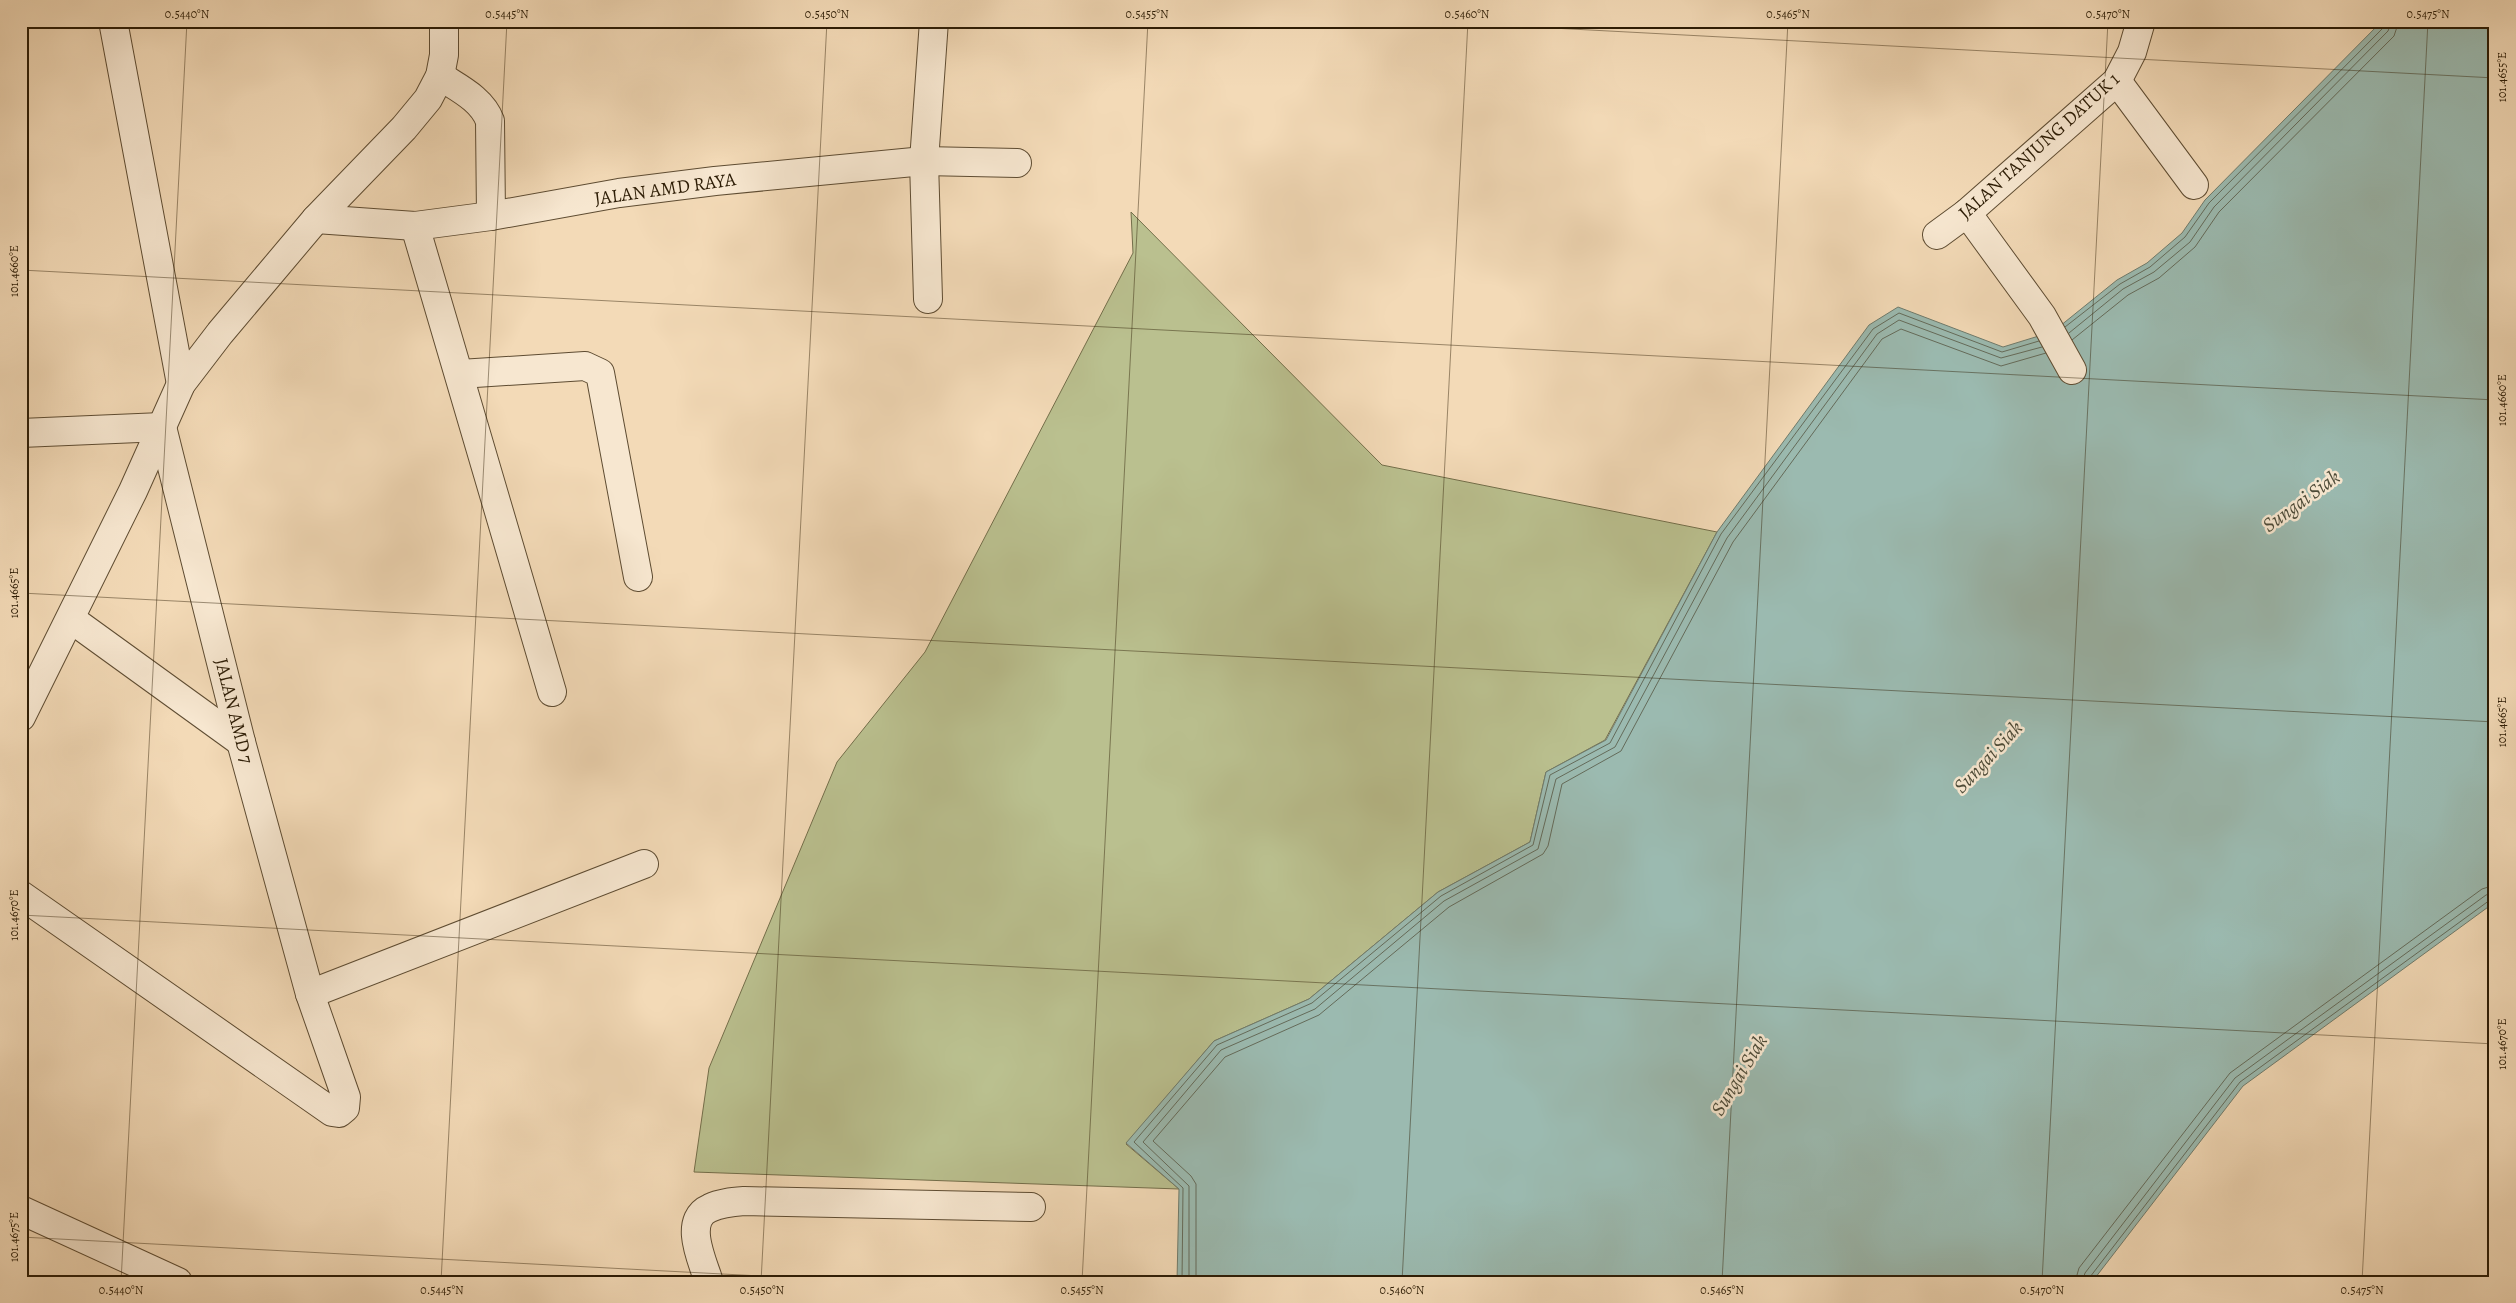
<svg xmlns="http://www.w3.org/2000/svg" width="2516" height="1303" font-family="Alegreya,serif">
	<style>
		.green { fill: #bac08f; stroke: #736e4a }
		.water { fill: #9bbab0; stroke: #6f7b6c }
		.lines { fill: none; stroke-linecap: round; stroke-linejoin: round }
		.shore { stroke: #646b5a; stroke-width: 1 }
		.minor-casing { stroke: #5e4c32; stroke-width: 30 }
		.minor { stroke: #f7e7d0; stroke-width: 28 }
		.ticks { fill: none; stroke: #2c1c05; stroke-width: 1; stroke-opacity: 0.45 }
		.labels { text-anchor: middle; dominant-baseline: central; stroke-width: 5; stroke-linejoin: round; paint-order: stroke }
		.street-label { font-size: 19px; fill: #2c1c05; stroke: #f7e7d0 }
		.water-label { font-size: 20px; font-style: italic; fill: #4d4b38; stroke: #f7e7d0 }
		.neatline { fill: none; stroke: #2c1c05; stroke-width: 2 }
		.ticks-label { font-size: 12px; text-anchor: middle; fill: #2c1c05 }
	</style>
	<rect width="100%" height="100%" fill="#f3dab7"/>
	<filter id="stains"><feTurbulence type="fractalNoise" baseFrequency=".004" numOctaves="4"/><feColorMatrix values="0 0 0 0 .2 0 0 0 0 .09 0 0 0 0 .02 0 0 0 .5 -.17"/></filter>
	<radialGradient id="worn" r=".72"><stop offset=".6" stop-color="#630" stop-opacity="0"/><stop offset="1" stop-color="#630" stop-opacity=".3"/></radialGradient>
	<polygon class="green" points="1131,212 1382,465 1717,532 1605,740 1546,772 1530,842 1438,892 1309,999 1214,1041 1126,1144 1179,1189 694,1172 709,1068 837,762 925,652 1133,253"/>
	<polygon class="water" points="2382,21 2495,21 2495,902 2243,1086 2092,1282 1177,1282 1179,1189 1126,1143 1214,1041 1309,999 1438,892 1530,842 1546,772 1606,740 1717,532 1869,325 1898,307 2003,347 2042,335 2060,326 2117,280 2147,263 2182,233 2205,200"/>
	<g class="lines">
		<g class="shore">
			<polyline points="2065,327 2120,284 2150,267 2185,237 2209,203 2384,27 2386,21"/>
			<polyline points="2069,333 2123,289 2154,272 2190,242 2214,207 2388,31 2392,21"/>
			<polyline points="2072,340 2128,295 2159,278 2195,247 2219,212 2394,36 2399,21"/>
			<polyline points="1182,1282 1183,1188 1134,1142 1217,1045 1312,1003 1441,896 1533,845 1550,775 1610,743 1721,534 1873,329 1899,313 2002,352 2039,341"/>
			<polyline points="1189,1282 1189,1186 1143,1142 1221,1050 1315,1009 1444,901 1538,849 1556,779 1615,747 1727,538 1877,334 1899,320 2001,358 2042,347"/>
			<polyline points="1196,1282 1196,1184 1191,1176 1153,1141 1225,1057 1319,1015 1449,907 1543,854 1548,846 1562,784 1621,751 1733,542 1882,339 1901,329 2001,366 2046,353"/>
			<polyline points="2075,1282 2079,1268 2230,1073 2482,889 2495,885"/>
			<polyline points="2082,1282 2085,1273 2235,1078 2486,895 2495,892"/>
			<polyline points="2088,1282 2090,1277 2240,1082 2490,900 2495,899"/>
		</g>
		<defs>
			<g id="minor">
				<polyline points="113,21 181,384"/>
				<path d="M 440,76 C 458,88 482,99 490,121 L 491,216"/>
				<polyline points="2117,81 2194,185"/>
				<polyline points="1967,213 2042,316 2072,370"/>
				<polyline points="316,219 415,226 491,216 619,193 715,181 924,161 1017,163"/>
				<polyline points="415,226 552,692"/>
				<polyline points="1937,235 1967,213 2117,81 2132,52 2141,21"/>
				<polyline points="928,299 924,161 934,21"/>
				<polyline points="460,374 585,366 600,373 638,577"/>
				<polyline points="21,433 162,427 241,742 310,994 346,1097 345,1108 339,1113 332,1112 21,895"/>
				<polyline points="71,619 241,742"/>
				<polyline points="21,717 133,491 181,384 220,333 316,219 404,128 428,99 440,76 444,55 444,21"/>
				<polyline points="310,994 644,864"/>
				<polyline points="21,1210 178,1282"/>
				<path d="M 709,1282 C 703,1262 682,1220 710,1208 C 720,1203 732,1202 744,1201 L 1031,1207"/>
			</g>
		</defs>
		<use href="#minor" class="minor-casing"/>
		<use href="#minor" class="minor"/>
	</g>
	<path class="ticks" d="M 1420,21 L 2495,78M 21,270 L 2495,400M 21,593 L 2495,722M 21,915 L 2495,1044M 21,1237 L 874,1282M 121,1282 L 187,21M 441,1282 L 507,21M 761,1282 L 827,21M 1082,1282 L 1148,21M 1402,1282 L 1468,21M 1722,1282 L 1788,21M 2042,1282 L 2108,21M 2362,1282 L 2428,21"/>
	<g class="labels">
		<g class="street-label">
			<text transform="translate(2039 146) rotate(-42)">JALAN TANJUNG DATUK 1</text>
			<text transform="translate(665 189) rotate(-8)">JALAN AMD RAYA</text>
			<text transform="translate(234 711) rotate(76)">JALAN AMD 7</text>
		</g>
		<g class="water-label">
			<text transform="translate(2301 501) rotate(-36)">Sungai Siak</text>
			<text transform="translate(1988 757) rotate(-47)">Sungai Siak</text>
			<text transform="translate(1739 1075) rotate(-59)">Sungai Siak</text>
		</g>
	</g>
	<rect width="2516" height="1303" fill="none" stroke="#f3dab7" stroke-width="55"/>
	<rect x="28" y="28" width="2460" height="1248" class="neatline"/>
	<g class="ticks-label">
		<text x="187" y="18">0.5440°N</text>
		<text x="507" y="18">0.5445°N</text>
		<text x="827" y="18">0.5450°N</text>
		<text x="1147" y="18">0.5455°N</text>
		<text x="1467" y="18">0.5460°N</text>
		<text x="1788" y="18">0.5465°N</text>
		<text x="2108" y="18">0.5470°N</text>
		<text x="2428" y="18">0.5475°N</text>
		<text transform="translate(2502 77) rotate(-90)" y="4">101.4655°E</text>
		<text transform="translate(14 271) rotate(-90)" y="4">101.4660°E</text>
		<text transform="translate(2502 400) rotate(-90)" y="4">101.4660°E</text>
		<text transform="translate(14 593) rotate(-90)" y="4">101.4665°E</text>
		<text transform="translate(2502 722) rotate(-90)" y="4">101.4665°E</text>
		<text transform="translate(14 915) rotate(-90)" y="4">101.4670°E</text>
		<text transform="translate(2502 1044) rotate(-90)" y="4">101.4670°E</text>
		<text transform="translate(14 1237) rotate(-90)" y="4">101.4675°E</text>
		<text x="121" y="1294">0.5440°N</text>
		<text x="442" y="1294">0.5445°N</text>
		<text x="762" y="1294">0.5450°N</text>
		<text x="1082" y="1294">0.5455°N</text>
		<text x="1402" y="1294">0.5460°N</text>
		<text x="1722" y="1294">0.5465°N</text>
		<text x="2042" y="1294">0.5470°N</text>
		<text x="2362" y="1294">0.5475°N</text>
	</g>
	<rect width="100%" height="100%" filter="url(#stains)"/>
	<rect width="100%" height="100%" fill="url(#worn)"/>
</svg>
